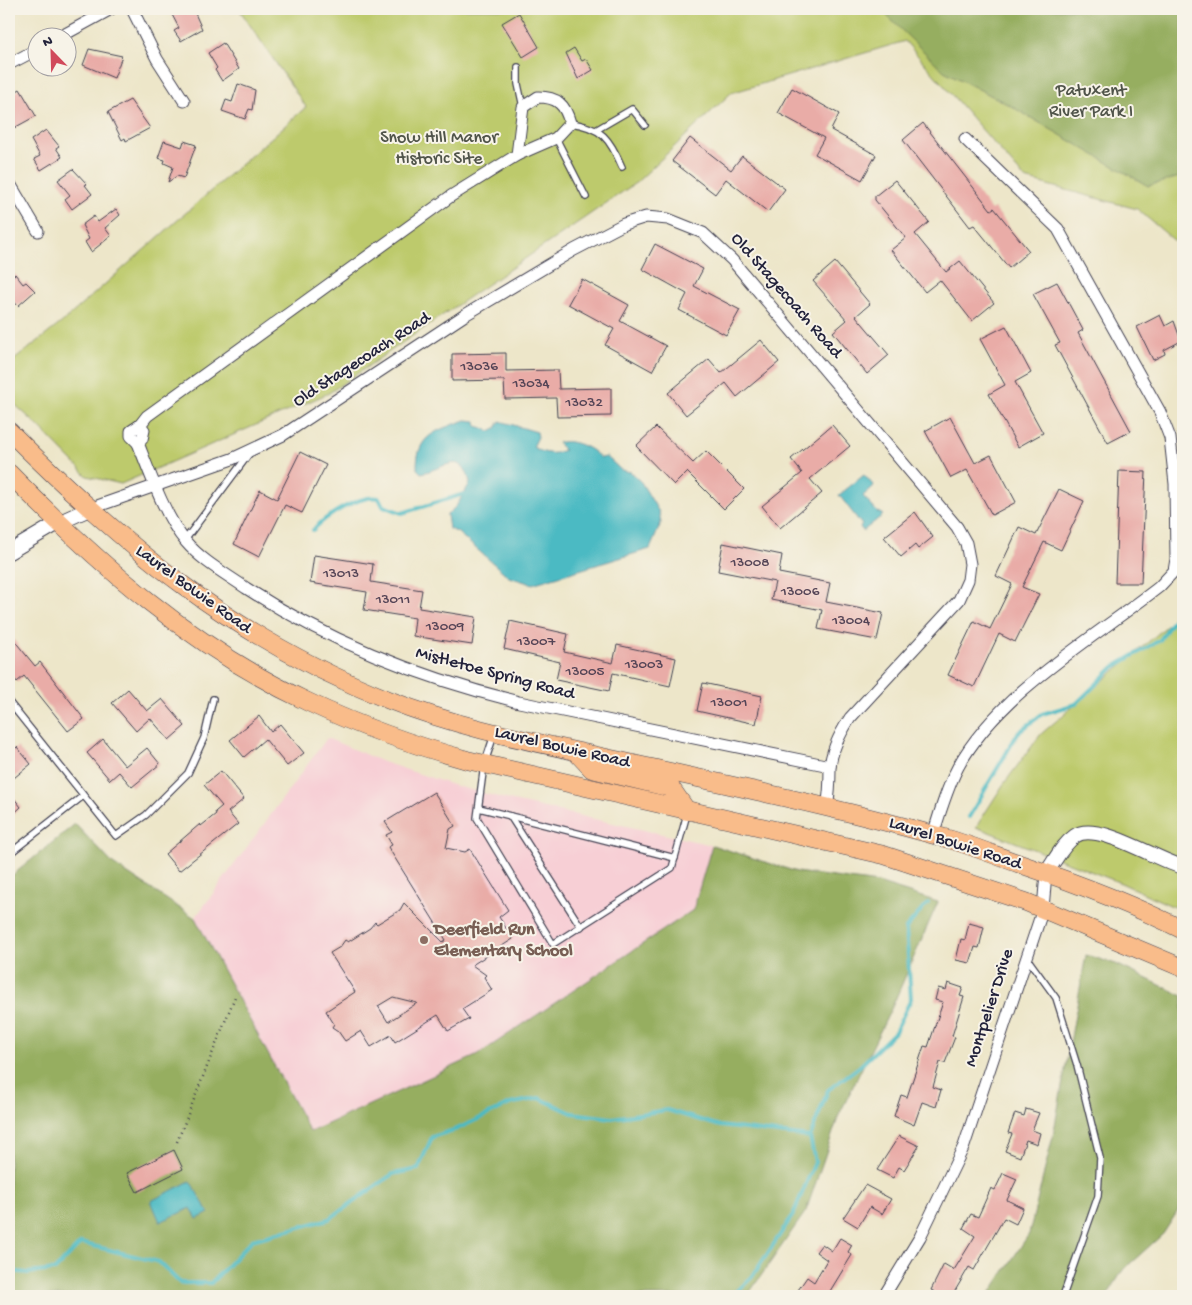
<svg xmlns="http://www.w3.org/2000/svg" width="1192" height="1305" font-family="'Gochi Hand',sans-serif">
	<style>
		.built { fill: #f7cfd5 }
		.green { fill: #bdca6c; stroke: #707654 }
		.forest { fill: #96ae60; stroke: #5c684e }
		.water { fill: #4cbac3; stroke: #376e7f }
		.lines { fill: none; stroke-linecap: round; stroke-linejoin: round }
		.stream { stroke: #4cbac3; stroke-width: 4 }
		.building { fill: #e9aca7; fill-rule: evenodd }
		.service-casing { stroke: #403f50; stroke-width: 8 }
		.minor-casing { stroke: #403f50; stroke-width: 13 }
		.tertiary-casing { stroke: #403f50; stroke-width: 16 }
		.primary-casing { stroke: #403f50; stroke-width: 19 }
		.path { stroke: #403f50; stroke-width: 2.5; stroke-dasharray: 1 4; stroke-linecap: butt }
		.service { stroke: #fff; stroke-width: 5.5 }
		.minor { stroke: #fff; stroke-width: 11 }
		.tertiary { stroke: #fff; stroke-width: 14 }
		.primary { stroke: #f9bc8a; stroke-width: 18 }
		.education-dot { fill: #8d6e63; stroke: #f7f3e8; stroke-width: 2 }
		.labels { text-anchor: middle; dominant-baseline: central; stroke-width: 4; stroke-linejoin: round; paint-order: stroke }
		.number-label { font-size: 15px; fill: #544456 }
		.park-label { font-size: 18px; fill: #50544a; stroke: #f7f3e8 }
		.street-label { font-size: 18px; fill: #22223b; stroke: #f7f3e8 }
		.education-label { font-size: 18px; font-weight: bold; fill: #785e54; stroke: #f7f3e8; text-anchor: start }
	</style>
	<rect width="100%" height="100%" fill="#f7f3e8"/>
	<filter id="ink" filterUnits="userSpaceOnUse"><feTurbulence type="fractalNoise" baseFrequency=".02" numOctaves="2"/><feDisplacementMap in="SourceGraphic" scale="10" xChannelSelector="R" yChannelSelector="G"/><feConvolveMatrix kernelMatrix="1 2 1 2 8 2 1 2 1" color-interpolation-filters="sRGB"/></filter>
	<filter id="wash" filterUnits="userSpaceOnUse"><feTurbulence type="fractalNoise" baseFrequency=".0096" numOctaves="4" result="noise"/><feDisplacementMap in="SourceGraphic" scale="20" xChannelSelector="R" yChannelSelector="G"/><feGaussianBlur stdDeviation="1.12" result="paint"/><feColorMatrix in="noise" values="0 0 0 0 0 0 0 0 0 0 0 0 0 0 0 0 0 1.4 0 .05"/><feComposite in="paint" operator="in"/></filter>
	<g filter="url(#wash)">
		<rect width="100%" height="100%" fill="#ede6c9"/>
		<polygon class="built" points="327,738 383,762 456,786 513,801 712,845 693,910 476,1056 310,1132 195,918"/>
		<g class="green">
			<polygon points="239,9 1183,9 1183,248 1137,209 1025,179 905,41 731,93 637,182 329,393 121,484 87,476 34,422 9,399 9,364 61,323 306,107"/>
			<polygon points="1183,612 1183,911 1121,883 976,827 1003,785 1041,734"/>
		</g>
		<g class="forest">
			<polygon points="880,9 1183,9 1183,176 1148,186 1009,105 944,71"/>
			<polygon points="75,824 113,864 195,918 310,1132 476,1056 693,910 712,845 797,872 878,883 938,902 892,1007 839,1115 806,1211 747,1296 9,1296 9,878"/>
			<polygon points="1086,955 1116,964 1183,996 1183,1203 1163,1234 1123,1270 1107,1296 988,1296 1029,1234 1053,1136"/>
		</g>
		<g class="water">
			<path d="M 466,420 L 476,421 L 477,426 L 490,431 L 496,428 L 500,421 L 537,432 L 538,437 L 533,447 C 543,453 553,456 564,450 L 558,443 C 571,438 593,448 600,458 L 607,457 L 621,470 L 631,472 L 641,482 L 659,512 L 661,523 L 650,549 L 532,584 L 509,577 L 457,532 L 449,529 L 447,515 L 457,505 L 470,483 C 463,448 442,470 421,473 L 417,469 C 416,434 438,430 466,420 Z"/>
			<polygon points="864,475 874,486 863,496 878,513 879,512 883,515 863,531 860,527 862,525 839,495"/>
			<polygon points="190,1181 209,1213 197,1219 191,1208 160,1222 151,1201"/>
		</g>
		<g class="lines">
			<g class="stream">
				<path d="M 313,530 C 326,516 360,494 379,498 L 383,506 L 402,513 L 464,494"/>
				<polyline points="969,817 1018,733 1042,714 1076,704 1114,667 1160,640 1183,605"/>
				<polyline points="9,1271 28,1273 55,1270 81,1243 159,1262 180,1283 211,1283 252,1240 329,1219 393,1174 418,1169 432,1137 457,1129 510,1104 539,1098 572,1113 612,1118 667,1110 720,1126 810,1137 828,1090 860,1066 895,1032 911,999 906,928 928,903"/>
				<polyline points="732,1296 752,1277 793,1215 815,1162 810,1137"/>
			</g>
		</g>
		<g id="blocks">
			<g class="building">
				<polygon points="169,9 193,9 202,29 181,41 174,31 179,28"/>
				<polygon points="519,13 539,47 523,57 502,23"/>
				<polygon points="223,43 239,69 222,81 215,70 217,68 208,53"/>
				<polygon points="574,48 582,61 586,59 593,70 578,79 566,53"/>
				<polygon points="89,49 122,56 114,78 83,65"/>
				<polygon points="238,84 255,90 252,110 249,109 245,119 222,111 226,100 232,102"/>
				<polygon points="792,88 839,114 831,130 876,155 862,180 815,154 824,138 778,113"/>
				<polygon points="20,89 36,116 14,128 9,119 9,96"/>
				<polygon points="130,100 150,128 126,141 125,138 122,140 108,112"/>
				<polygon points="923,123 991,210 994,208 1029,251 1009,268 974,225 970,227 903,140"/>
				<polygon points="46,130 59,146 56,148 62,157 41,170 34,159 40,156 31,140"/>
				<polygon points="690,138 731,170 742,156 785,189 768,212 726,179 715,194 672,161"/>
				<polygon points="164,141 182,147 184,141 196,145 184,178 177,176 168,182 173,167 164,163 165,160 158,158"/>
				<polygon points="73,169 87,184 85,185 92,194 72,209 65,199 70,195 58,180"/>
				<polygon points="895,180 929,222 915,234 946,272 960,261 994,303 972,321 940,280 925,292 891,250 906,238 875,200 875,196"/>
				<polygon points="116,209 120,215 105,228 111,236 91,252 85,242 89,239 82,225 94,216 98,222"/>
				<polygon points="655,244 703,269 694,286 740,310 726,335 679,310 687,294 642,269"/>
				<polygon points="835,262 870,304 856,316 889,355 867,374 833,332 847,320 813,281"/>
				<polygon points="15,274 23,284 26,282 35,291 18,306 9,296 9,279"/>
				<polygon points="582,279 629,305 620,321 666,346 652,371 605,345 614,329 568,304"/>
				<polygon points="1057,282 1083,330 1078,333 1131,431 1108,443 1055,345 1060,343 1033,294"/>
				<polygon points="1160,315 1165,326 1174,321 1181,341 1164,350 1165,354 1153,360 1137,327"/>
				<polygon points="1006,326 1031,373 1015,382 1043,433 1018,447 989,394 1005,385 980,339"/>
				<polygon points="761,340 779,362 737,397 726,383 686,415 668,393 709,359 721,373"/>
				<polygon points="506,353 506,371 558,370 559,389 611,388 611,416 557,417 556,398 505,399 504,380 452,381 452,354"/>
				<polygon points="950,417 975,463 991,455 1016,502 992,515 967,470 951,478 925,431"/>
				<polygon points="832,425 850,446 810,479 822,493 780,528 762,506 802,473 791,459"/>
				<polygon points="656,427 693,463 706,451 744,489 724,509 687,472 674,485 636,446"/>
				<polygon points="300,452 326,465 302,513 285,505 259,557 234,544 260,490 277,499"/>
				<polygon points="1119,471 1146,472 1141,583 1115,583"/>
				<polygon points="1059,489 1084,501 1061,550 1044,542 1022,587 1039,594 1015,642 999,634 974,687 948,675 974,621 990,629 1012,584 996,576 1019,527 1036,535"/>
				<polygon points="915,512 933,537 918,549 915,545 901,557 884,537"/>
				<polygon points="723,543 782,555 779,573 830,583 826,602 883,613 877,640 818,629 822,610 771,600 775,582 718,571"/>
				<polygon points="314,555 373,564 371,582 422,590 419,608 476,617 472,645 413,636 415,618 364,610 367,592 310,583"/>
				<polygon points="510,621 568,634 564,652 613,663 617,645 676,658 670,686 613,673 609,691 556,680 560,662 504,649"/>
				<polygon points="9,634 35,666 40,662 84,719 68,731 24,676 17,682 9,672"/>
				<polygon points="703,683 762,696 756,724 697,711"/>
				<polygon points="128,689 147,711 162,699 185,726 169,740 150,718 136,731 112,703"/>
				<polygon points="259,716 271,732 280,724 304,753 287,766 265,739 244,757 230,740"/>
				<polygon points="103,739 125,766 147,748 160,764 132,787 119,772 110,780 87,753"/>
				<polygon points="17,747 31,764 9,782 9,754"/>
				<polygon points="221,771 244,799 228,812 238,824 179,871 165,854 200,824 201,826 216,814 215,812 222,806 204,785"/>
				<polygon points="9,792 21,807 9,818"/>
				<path d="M 434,792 L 455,826 L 450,829 L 446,848 L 465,852 L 470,849 L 508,910 L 499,917 L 513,939 L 472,965 L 486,975 L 484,977 L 492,990 L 462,1009 L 469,1019 L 448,1031 L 438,1015 L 395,1042 L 391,1035 L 371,1047 L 361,1031 L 345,1041 L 338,1031 L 332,1027 L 334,1024 L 326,1011 L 355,992 L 330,953 L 340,947 L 345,940 L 348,942 L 370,928 L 375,922 L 377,924 L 400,910 L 404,903 L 443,942 L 446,940 L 388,847 L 392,845 L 386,835 L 392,832 L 385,822 ZM 393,997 L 417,1003 L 388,1022 L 378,1006 Z"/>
				<polygon points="969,923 984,927 979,948 975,947 970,963 956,960 961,939 965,940"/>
				<polygon points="948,983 963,988 960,996 964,997 952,1036 955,1037 945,1063 940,1062 933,1087 941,1090 936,1107 922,1102 914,1125 894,1116 901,1095 907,1097 924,1046 928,1047 943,1002 935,1000 938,988 946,990"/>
				<polygon points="1026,1109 1039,1113 1032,1130 1040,1133 1037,1144 1026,1140 1020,1157 1005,1151 1012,1134 1008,1133 1015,1113 1024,1116"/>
				<polygon points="899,1136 919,1146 904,1170 899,1167 893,1178 877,1170"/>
				<polygon points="174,1150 183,1169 137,1192 127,1173"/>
				<polygon points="1003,1173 1017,1179 1007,1200 1023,1208 1016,1224 1004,1218 974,1270 969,1267 952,1296 933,1296 935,1292 931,1290 944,1264 954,1270 975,1236 963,1228 971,1214 978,1217 991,1188 995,1190"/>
				<polygon points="865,1185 891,1199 882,1214 870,1207 858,1227 843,1218"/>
				<polygon points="840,1238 852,1245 848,1252 852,1255 827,1296 794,1296 807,1277 814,1282 827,1260 816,1252 822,1244 832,1251"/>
			</g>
		</g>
	</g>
	<g filter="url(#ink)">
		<use href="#blocks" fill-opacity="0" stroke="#403f50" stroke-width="1"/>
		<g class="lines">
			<defs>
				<g id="service">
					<polyline points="518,67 518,84 523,107"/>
					<path d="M 570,123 C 602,127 610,139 622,167"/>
					<polyline points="596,130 632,109 645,125"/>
					<polyline points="556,138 586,197"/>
					<polyline points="185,540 249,454"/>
					<polyline points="9,702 116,836 146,815 188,773 204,738 213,699"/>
					<polyline points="494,735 484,765 477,818 553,944 672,868 687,814"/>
					<polyline points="479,808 675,858"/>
					<polyline points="510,816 581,927"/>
					<polyline points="9,854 83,796"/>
					<polyline points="1027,958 1056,998 1077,1065 1100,1158 1098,1196 1063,1296"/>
				</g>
				<g id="minor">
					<polyline points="132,9 157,59 184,101"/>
					<polyline points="58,38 111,9"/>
					<polyline points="9,64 38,49"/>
					<path d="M 538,97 C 557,97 565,104 570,123 L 556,138 L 517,155 L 523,107 Z"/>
					<path d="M 517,155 L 451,196 L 147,416 L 140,425 L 144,430 L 142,439 L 138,443 C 149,471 166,519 186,542 C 202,561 226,574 246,588 C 331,643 421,678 519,702 L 830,766"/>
					<polyline points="9,182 38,231"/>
					<polyline points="138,443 131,436 131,431 140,425"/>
					<path d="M 89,509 L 232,459 L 283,435 L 465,315 L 574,250 L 624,224 L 646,217 L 668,219 L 703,233 L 732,260 L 957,527 L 966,543 L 970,564 L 968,580 L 959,600 L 850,718 C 841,732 831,751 830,768 C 830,781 830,793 827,807"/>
					<path d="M 933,835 C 940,812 947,788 958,767 C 998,693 1094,638 1159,587 L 1174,571 L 1176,559 L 1175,484 L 1170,438 L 1160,412 L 1058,229 L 965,139"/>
					<polyline points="884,1296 920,1237 964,1146 1043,909 1046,873"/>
				</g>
				<g id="tertiary">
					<polyline points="9,552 58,523 89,509"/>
					<path d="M 1046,873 C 1055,861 1062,845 1075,836 C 1096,820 1158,861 1183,867"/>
				</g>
				<g id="primary">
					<path d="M 9,431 C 125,547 234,639 389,700 C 462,729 540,743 616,760 C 728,785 842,808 952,840 C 975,847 997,856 1020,864 C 1076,883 1130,903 1183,930"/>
					<path d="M 9,473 C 97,563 193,648 308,702 C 359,726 413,745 467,760 L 884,855 L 1026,902 L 1183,968"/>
					<polyline points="576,752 592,769 671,788 687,811"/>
				</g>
			</defs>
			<use href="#service" class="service-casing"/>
			<use href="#minor" class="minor-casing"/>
			<use href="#tertiary" class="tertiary-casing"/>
			<use href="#primary" class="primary-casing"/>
			<polyline class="path" points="177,1142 236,994"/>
			<use href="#service" class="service"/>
			<use href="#minor" class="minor"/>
			<use href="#tertiary" class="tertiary"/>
			<use href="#primary" class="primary"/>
		</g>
	</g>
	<circle class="education-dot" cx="424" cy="940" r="5"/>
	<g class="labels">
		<g class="number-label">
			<text x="479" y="367">13036</text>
			<text x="531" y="384">13034</text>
			<text x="584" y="403">13032</text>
			<text x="750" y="563">13008</text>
			<text x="341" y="574">13013</text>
			<text x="800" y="592">13006</text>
			<text x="393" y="600">13011</text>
			<text x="851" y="621">13004</text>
			<text x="445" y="627">13009</text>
			<text x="536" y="642">13007</text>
			<text x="644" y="665">13003</text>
			<text x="585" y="672">13005</text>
			<text x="729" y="703">13001</text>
		</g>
		<g class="park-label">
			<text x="1091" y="91">Patuxent<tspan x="1091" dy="21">River Park I</tspan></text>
			<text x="439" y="138">Snow Hill Manor<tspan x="439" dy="21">Historic Site</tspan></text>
		</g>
		<g class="street-label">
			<text transform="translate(786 296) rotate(49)">Old Stagecoach Road</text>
			<text transform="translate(362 360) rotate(-33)">Old Stagecoach Road</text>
			<text transform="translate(193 590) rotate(36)">Laurel Bowie Road</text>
			<text transform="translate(495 674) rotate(15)">Mistletoe Spring Road</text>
			<text transform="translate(562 748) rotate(13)">Laurel Bowie Road</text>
			<text transform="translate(955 844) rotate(18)">Laurel Bowie Road</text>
			<text transform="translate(990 1008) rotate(-72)">Montpelier Drive</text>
		</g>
		<g class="education-label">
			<text x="434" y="930">Deerfield Run<tspan x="434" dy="21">Elementary School</tspan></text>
		</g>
	</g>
	<rect width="1192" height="1305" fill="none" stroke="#f7f3e8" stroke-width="30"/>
	<g transform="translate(52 52) rotate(337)"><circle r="24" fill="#f7f3e8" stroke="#a29fa3"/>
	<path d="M0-4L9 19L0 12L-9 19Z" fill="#d1495b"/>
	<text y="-8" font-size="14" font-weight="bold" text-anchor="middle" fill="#22223b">N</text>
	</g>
</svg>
